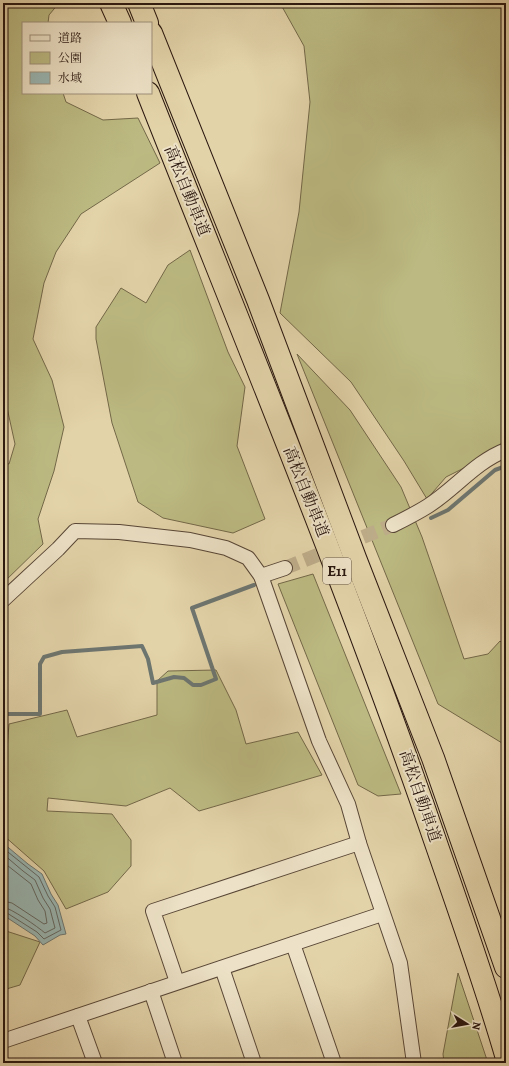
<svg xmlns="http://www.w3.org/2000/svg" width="509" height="1066" font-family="Alegreya,'Noto Serif JP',serif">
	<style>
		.green { fill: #bcba82; stroke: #736848 }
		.water { fill: #99b6b3; stroke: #6d7671 }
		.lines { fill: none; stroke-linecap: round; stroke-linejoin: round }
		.shore { stroke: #626661; stroke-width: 1 }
		.stream { stroke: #6d7671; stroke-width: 4 }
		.street-tunnel { stroke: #bead8a; stroke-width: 14; stroke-dasharray: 14 7; stroke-linecap: butt }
		.street-casing { stroke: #584636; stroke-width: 16 }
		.highway-casing { stroke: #2a170f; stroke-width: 24 }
		.street { stroke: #ede2c7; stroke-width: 14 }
		.highway { stroke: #e3d3a9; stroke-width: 22 }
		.labels { text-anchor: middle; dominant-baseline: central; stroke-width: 4; stroke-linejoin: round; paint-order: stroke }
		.shield { fill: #ede2c7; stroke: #645446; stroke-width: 1 }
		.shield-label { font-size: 15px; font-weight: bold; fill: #2a170f }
		.street-label { font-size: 16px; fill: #2a170f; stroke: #ede2c7 }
	</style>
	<rect width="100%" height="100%" fill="#e3d3a9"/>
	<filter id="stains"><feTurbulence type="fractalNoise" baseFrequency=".005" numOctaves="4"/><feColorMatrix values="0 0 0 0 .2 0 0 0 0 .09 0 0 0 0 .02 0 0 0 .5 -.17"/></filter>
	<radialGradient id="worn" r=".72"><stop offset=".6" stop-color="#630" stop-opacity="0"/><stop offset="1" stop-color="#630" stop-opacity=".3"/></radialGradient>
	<g class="green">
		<polygon points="3,3 59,3 49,15 48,23 23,23 23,93 63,93 66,102 103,120 138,118 160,163 81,214 56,252 44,283 33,339 52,380 64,427 54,471 38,519 43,544 3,583 3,462 9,464 15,444 6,403 6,375 3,368"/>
		<polygon points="280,3 506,3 506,447 446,477 427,499 404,461 351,382 280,313 299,212 310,102 304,46"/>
		<polygon points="190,250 228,352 245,387 237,446 265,519 233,533 163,518 138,502 112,423 96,339 96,327 121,288 146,303 168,265"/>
		<polygon points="297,354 350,410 401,487 422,537 464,659 488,654 500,641 506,647 506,752 502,743 438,704"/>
		<polygon points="313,574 401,794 378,796 358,785 278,584"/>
		<polygon points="216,670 236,710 246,744 298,732 322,775 199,811 170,788 126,806 48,798 47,811 112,814 131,840 131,866 108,892 66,909 44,871 3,835 3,765 6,763 9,724 67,710 77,737 157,715 157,681 168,671"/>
		<polygon points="3,930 40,942 20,985 3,990"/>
		<polygon points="458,973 488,1063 444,1063 443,1054"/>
	</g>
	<polygon class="water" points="3,843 28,864 42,874 51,894 58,905 66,934 60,935 43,945 35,936 3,915"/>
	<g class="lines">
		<g class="shore">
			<polyline points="3,848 39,877 48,896 55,907 61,930 44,939 37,932 7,913 3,912"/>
			<path d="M 3,854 L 23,871 L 35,880 L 43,898 L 50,909 L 55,928 L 45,933 C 38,927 11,908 3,907"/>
			<polyline points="3,862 31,884 38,900 45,911 47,923 44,924 12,903 3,901"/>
		</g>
		<g class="stream">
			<polyline points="431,518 448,510 495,470 506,466"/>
			<polyline points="3,714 40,714 40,664 44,657 62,652 142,646 148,659 153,683 174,677 184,678 193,685 201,685 216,679 192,608 254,585"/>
		</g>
		<polyline class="street-tunnel" points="285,568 393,525"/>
		<defs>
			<g id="street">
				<path d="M 393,525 C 405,519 417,513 428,506 C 455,489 475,462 506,450"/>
				<polyline points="261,576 285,568"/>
				<polyline points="3,600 58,549 75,531 119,532 190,540 226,548 248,558 261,576 319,741 348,804 359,843"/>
				<polyline points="293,944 334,1063"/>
				<polyline points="222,968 254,1063"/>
				<polyline points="177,982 153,911 359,843 400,963 414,1063"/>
				<polyline points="151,991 175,1063"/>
				<polyline points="78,1016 95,1063"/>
				<polyline points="3,1041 382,914"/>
			</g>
			<g id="highway">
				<polyline points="111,3 120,23"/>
				<polyline points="139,3 147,23"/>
				<polyline points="151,33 258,300 355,558 433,758 506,967"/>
				<path d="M 148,93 C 247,344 351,594 438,849 C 462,918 486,986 506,1055"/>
			</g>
		</defs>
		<use href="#street" class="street-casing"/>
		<use href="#highway" class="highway-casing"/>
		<use href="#street" class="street"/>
		<use href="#highway" class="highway"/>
	</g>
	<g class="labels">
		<rect class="shield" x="323" y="558" width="28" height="26" rx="3"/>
		<g class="shield-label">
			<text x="337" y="571">E11</text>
		</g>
		<g class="street-label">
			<text transform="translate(187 191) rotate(68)">高松自動車道</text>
			<text transform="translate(306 492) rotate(68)">高松自動車道</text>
			<text transform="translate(420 796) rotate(71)">高松自動車道</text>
		</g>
	</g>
	<rect width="509" height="1066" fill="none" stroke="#e3d3a9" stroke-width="16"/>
	<rect x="4" y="4" width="501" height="1058" fill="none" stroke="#2a170f" stroke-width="2"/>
	<rect x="8" y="8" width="493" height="1050" fill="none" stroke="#2a170f"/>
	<rect x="22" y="22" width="130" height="72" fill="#ede2c7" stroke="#9f917d"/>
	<rect x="30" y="35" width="20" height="6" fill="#ede2c7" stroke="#9f917d"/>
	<text x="58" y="42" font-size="12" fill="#2a170f">道路</text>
	<rect x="30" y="52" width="20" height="12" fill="#bcba82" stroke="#9f917d"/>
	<text x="58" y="62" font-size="12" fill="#2a170f">公園</text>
	<rect x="30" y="72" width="20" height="12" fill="#99b6b3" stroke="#9f917d"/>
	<text x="58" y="82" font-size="12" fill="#2a170f">水域</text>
	<g transform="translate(467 1024) rotate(101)" stroke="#ede2c7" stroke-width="3" paint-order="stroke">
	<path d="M0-3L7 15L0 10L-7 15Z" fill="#2a170f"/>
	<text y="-6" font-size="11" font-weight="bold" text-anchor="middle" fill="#2a170f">N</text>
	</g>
	<rect width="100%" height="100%" filter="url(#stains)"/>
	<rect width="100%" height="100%" fill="url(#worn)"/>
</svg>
